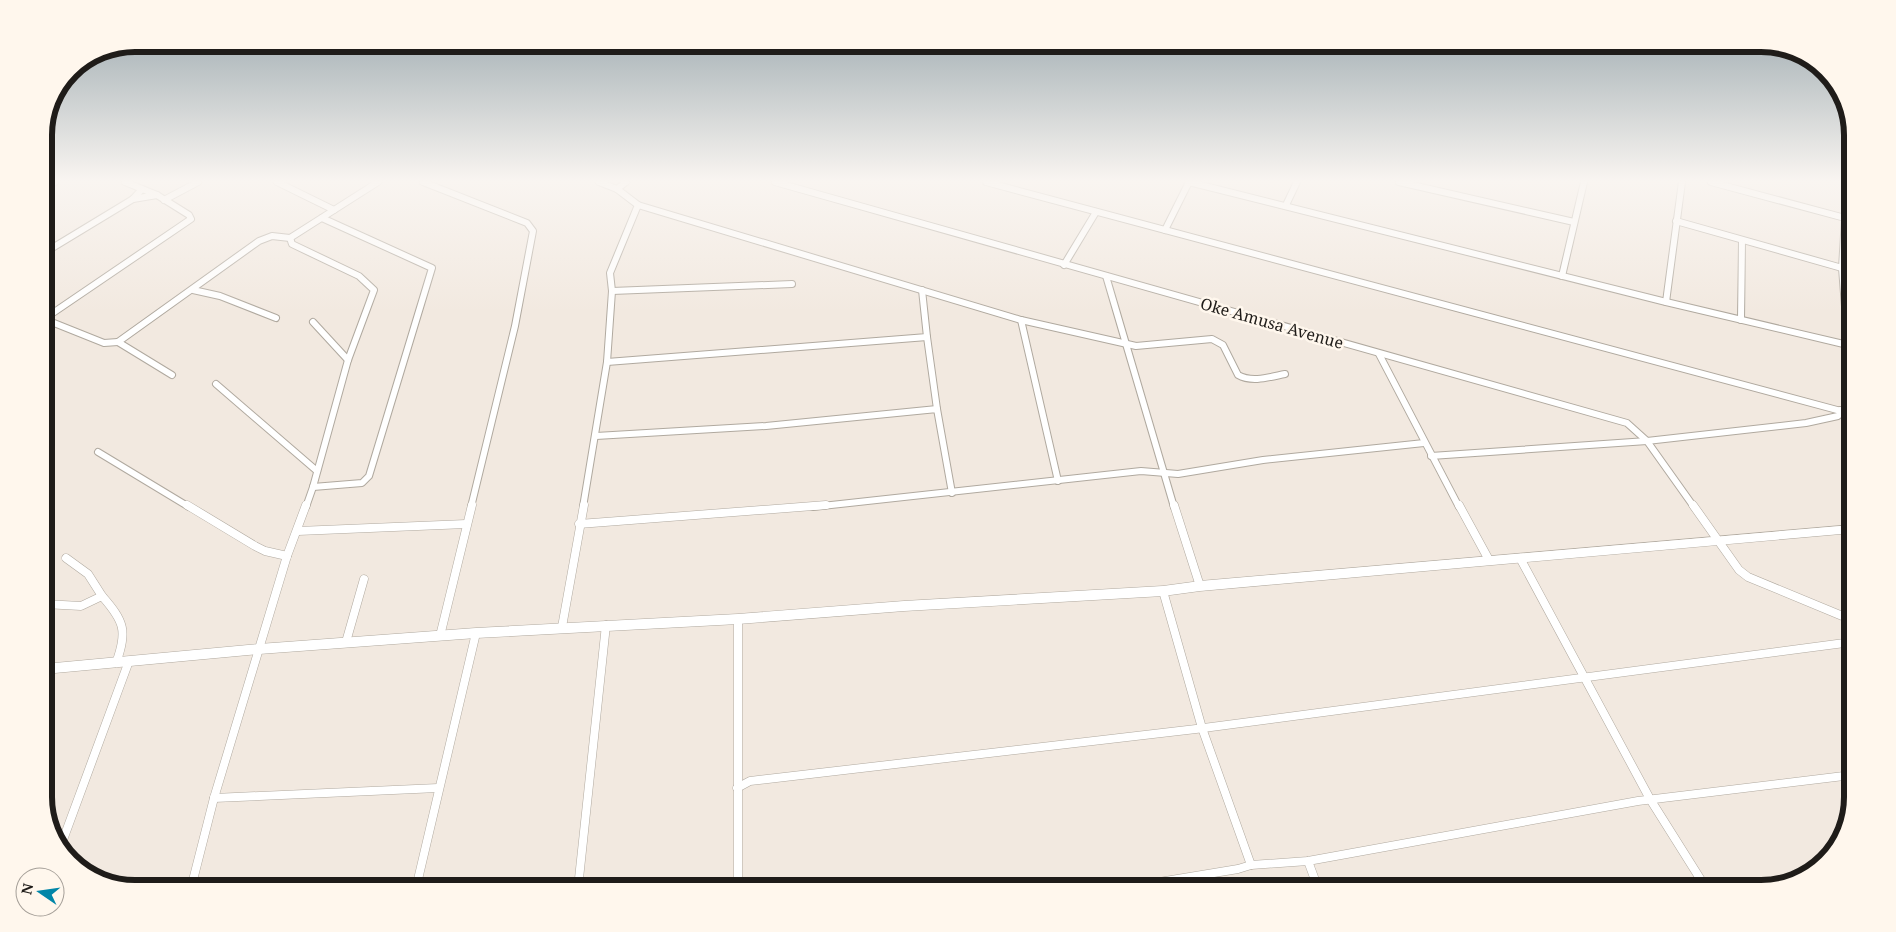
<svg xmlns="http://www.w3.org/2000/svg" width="1896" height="932" font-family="'Noto Serif',serif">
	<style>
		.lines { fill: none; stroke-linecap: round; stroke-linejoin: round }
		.street-far1-casing { stroke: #b0a99f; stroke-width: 8 }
		.street-casing { stroke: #b0a99f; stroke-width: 9 }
		.secondary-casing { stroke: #b0a99f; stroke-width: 1 }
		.street-far1 { stroke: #fff; stroke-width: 6 }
		.street { stroke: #fff; stroke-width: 8 }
		.secondary { fill: #fff; fill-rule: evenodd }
		.labels { text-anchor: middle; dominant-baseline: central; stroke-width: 5; stroke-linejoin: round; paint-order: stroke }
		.street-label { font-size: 16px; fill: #1f1c19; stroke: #fff7ed }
		.rim { fill: none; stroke: #1f1c19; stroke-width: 6 }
	</style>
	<rect width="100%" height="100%" fill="#f2e9e0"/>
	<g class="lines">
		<defs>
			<g id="street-far1">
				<polyline points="277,182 334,210 378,182"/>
				<polyline points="423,182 527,223 533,231 515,326 471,507"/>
				<polyline points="599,182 617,189"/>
				<polyline points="775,182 1627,423 1647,441 1694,507"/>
				<polyline points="986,182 1852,414"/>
				<polyline points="1189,182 1666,302 1852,346"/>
				<polyline points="1399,182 1574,222"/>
				<polyline points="1711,182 1845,218 1842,268 1848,345"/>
				<polyline points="44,189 55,182"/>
				<polyline points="133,199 157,195"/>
				<polyline points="164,200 198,182"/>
				<path d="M 638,205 L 1021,320 L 1136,346 L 1212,339 L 1223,345 L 1238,375 C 1252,383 1270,377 1285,374"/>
				<polyline points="1286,205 1297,182"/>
				<polyline points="1676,221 1842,268"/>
				<polyline points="1165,230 1189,182"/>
				<polyline points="290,238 292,244 359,276 374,290 348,360 313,487 306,507"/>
				<polyline points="44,253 133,199 142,189"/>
				<polyline points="1064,265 1096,212"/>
				<polyline points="1106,276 1174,507"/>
				<polyline points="1562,276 1584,182"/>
				<polyline points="193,290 220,296 276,318"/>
				<polyline points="612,291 792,284"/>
				<polyline points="1666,302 1682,182"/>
				<polyline points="1021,320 1058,481"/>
				<polyline points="1741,320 1742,241"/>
				<polyline points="313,322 348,360"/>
				<polyline points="927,337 937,409"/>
				<polyline points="118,342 104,343 44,319 191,219 189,215 157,195 125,182"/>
				<polyline points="1379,354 1459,507"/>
				<polyline points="607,362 927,337 922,290"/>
				<polyline points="172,375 118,342 259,241 272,236 290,238 334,210"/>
				<polyline points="216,384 317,471"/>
				<polyline points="596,436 766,426 937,409 952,493"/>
				<polyline points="98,452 189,507"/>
				<polyline points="1431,456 1647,441 1806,423 1838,416 1841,413 1840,410"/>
				<polyline points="313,487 362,483 369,476 432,268 322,218"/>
				<polyline points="583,507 607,362 612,291 610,273 638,205 617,189 626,182"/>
				<polyline points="813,507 1141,471 1178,474 1263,460 1424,443"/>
			</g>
			<g id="street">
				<polyline points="187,505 255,546 265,551 287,556"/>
				<polyline points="1174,505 1200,586"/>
				<polyline points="1459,505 1489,560"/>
				<polyline points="1693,505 1739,570 1748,577 1852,620"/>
				<polyline points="579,524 826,505"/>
				<polyline points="298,531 466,524"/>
				<polyline points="66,558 88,574 102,596"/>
				<polyline points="1520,558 1650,799 1706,888"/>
				<polyline points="1163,591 1202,728 1251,865"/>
				<path d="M 44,604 L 81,606 L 102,596 C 124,621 128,631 116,663"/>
				<polyline points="738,619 738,888"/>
				<polyline points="562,627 584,505"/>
				<polyline points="440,636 472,505"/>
				<polyline points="346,642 364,579"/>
				<polyline points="737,788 750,781 1196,729 1852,642"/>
				<polyline points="214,798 438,788"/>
				<polyline points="60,848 129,661"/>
				<polyline points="1308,861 1318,888"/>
				<polyline points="191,888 214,798 287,556 306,505"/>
				<polyline points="416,888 476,633"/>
				<polyline points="578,888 606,625"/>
				<polyline points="1123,888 1238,869 1251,865 1308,861 1638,801 1852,775"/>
			</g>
			<polygon id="secondary" points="1852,525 1852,533 1200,591 1163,596 904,611 738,624 476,638 259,654 44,674 44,664 259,644 476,628 738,614 904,601 1163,586 1200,581"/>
		</defs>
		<use href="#street-far1" class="street-far1-casing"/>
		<use href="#street" class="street-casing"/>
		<use href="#secondary" class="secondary-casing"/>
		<use href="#street-far1" class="street-far1"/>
		<use href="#street" class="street"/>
		<use href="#secondary" class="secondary"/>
	</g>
	<linearGradient id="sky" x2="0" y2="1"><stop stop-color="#97a5ab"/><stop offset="0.58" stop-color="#f9f5f1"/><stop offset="1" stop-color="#f9f5f1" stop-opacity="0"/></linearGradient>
	<rect width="1896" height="312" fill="url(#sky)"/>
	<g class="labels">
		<g class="street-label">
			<text transform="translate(1272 323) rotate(16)">Oke Amusa Avenue</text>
		</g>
	</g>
	<path d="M0 0H1896V932H0ZM135 52H1761A83 83 0 0 1 1844 135V797A83 83 0 0 1 1761 880H135A83 83 0 0 1 52 797V135A83 83 0 0 1 135 52Z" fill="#fff7ed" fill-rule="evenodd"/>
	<path class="rim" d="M135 52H1761A83 83 0 0 1 1844 135V797A83 83 0 0 1 1761 880H135A83 83 0 0 1 52 797V135A83 83 0 0 1 135 52Z"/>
	<g transform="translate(40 892) rotate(283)"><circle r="24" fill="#fff7ed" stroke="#a59f98"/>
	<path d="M0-4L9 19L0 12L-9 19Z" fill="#0186a8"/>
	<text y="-8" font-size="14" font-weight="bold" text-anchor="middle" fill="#1f1c19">N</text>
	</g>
</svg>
